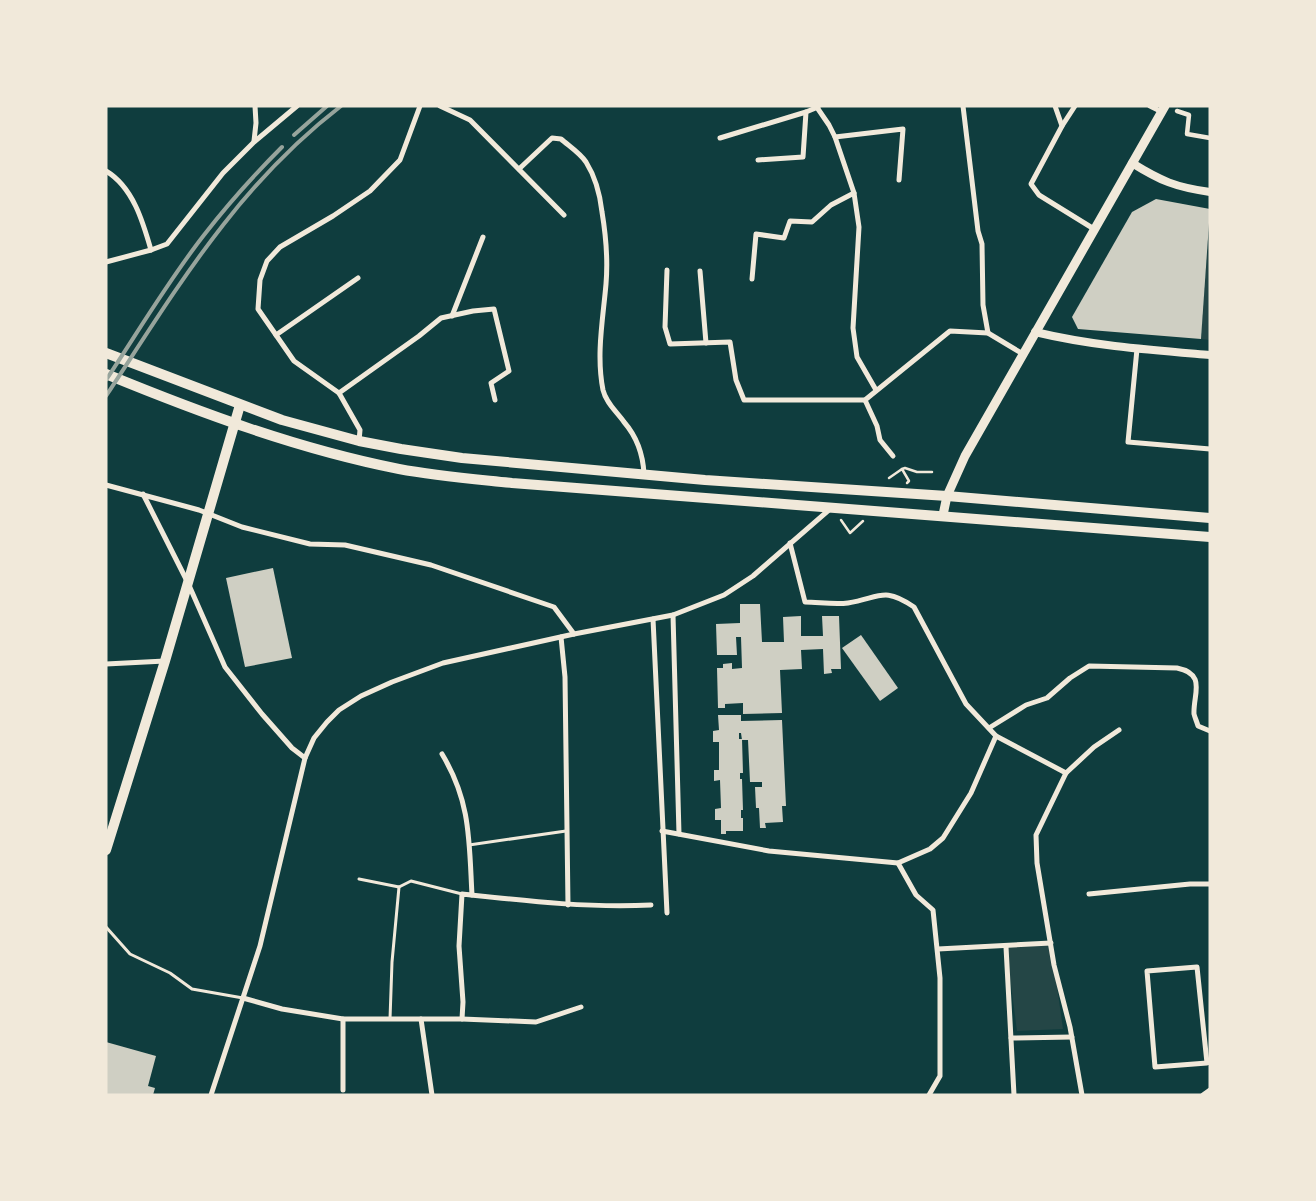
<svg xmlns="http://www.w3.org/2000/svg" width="1316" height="1201" font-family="'Fira Sans Condensed',sans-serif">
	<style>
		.green { fill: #244646 }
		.building { fill: #cfcfc3 }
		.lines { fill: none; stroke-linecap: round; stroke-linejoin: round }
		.path { stroke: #f1e9da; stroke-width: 2.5 }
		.service { stroke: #f1e9da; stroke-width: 3 }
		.pedestrian { stroke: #f1e9da; stroke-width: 4.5 }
		.minor { stroke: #f1e9da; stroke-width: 5 }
		.tertiary { stroke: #f1e9da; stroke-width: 8 }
		.secondary { stroke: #f1e9da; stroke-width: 9 }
		.trunk { stroke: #f1e9da; stroke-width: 10 }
		.rail { stroke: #97a49c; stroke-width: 4 }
	</style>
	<rect width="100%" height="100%" fill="#0f3d3e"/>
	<g class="green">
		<polygon points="1210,216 1210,340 1201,339"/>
		<polygon points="1051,943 1063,1029 1017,1031 1006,947"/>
	</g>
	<g class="building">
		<polygon points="1156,199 1210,209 1201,339 1078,329 1072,317 1132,212"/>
		<polygon points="273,568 292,658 245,667 226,578"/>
		<polygon points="740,604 760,604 762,642 784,642 783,617 801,616 801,636 823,636 822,616 839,616 841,669 831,669 832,673 824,674 823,649 801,650 802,669 780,670 782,713 743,714 743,703 725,704 725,708 718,708 717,668 723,668 723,664 732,663 732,669 742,668 741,637 736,637 737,655 717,655 716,624 740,623"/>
		<polygon points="861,635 898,688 880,701 842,648"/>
		<polygon points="718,715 741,715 741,721 782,720 786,806 782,806 783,822 765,823 766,828 760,828 759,808 756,808 755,787 762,787 762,782 750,782 748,740 742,740 741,733 739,733 739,739 742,739 743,773 740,773 740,779 742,779 743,810 741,810 741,818 743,818 743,831 726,831 726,834 721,834 721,820 715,820 715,809 721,808 720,780 714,781 714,770 719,770 719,742 713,742 713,731 719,730"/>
		<polygon points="106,1042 156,1056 148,1086 155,1088 153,1095 106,1095"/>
	</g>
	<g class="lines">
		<g class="path">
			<polyline points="902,469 905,468 917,472 932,472"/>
			<polyline points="889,478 902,469 909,481 907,483"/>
			<polyline points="841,520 850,533 863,521"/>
		</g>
		<g class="service">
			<polyline points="469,845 566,831"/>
			<polyline points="359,879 399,887 411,881 462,894"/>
			<polyline points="106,927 130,954 170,973 192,989 243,998"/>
			<polyline points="390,1019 392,962 399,887"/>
		</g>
		<polyline class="pedestrian" points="1177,111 1189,115 1187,134 1210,138"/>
		<g class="minor">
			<polyline points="440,106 470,120 564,215"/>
			<polyline points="816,106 829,125 835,137 854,193 859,227 853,328 857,357 876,390"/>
			<polyline points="963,106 978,231 982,244 983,305 988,333"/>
			<polyline points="1055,106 1062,126 1031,184 1039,195 1094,229"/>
			<polyline points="1150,106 1162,112"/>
			<polyline points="1062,126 1075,106"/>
			<polyline points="835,137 903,129 899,180"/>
			<polyline points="720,138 806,112"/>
			<polyline points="254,141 256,123 255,106"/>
			<polyline points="758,160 803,157 806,112 818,107"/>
			<path d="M 519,169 L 552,138 L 561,139 C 569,146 580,153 586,162 C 596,178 600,194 602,212 C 606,236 608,260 606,284 C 603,319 596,355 603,390 C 606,403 617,412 624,422 C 637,437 643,454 644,474"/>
			<path d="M 106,171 C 133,187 143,222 151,250"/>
			<polyline points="106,262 151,250 167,244 223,173 254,142 297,106"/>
			<polyline points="667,270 665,327 670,344 730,342 736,380 744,400 865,400 950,331 988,333 1023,354"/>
			<polyline points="700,271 706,343"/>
			<polyline points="752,279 756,234 784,238 790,221 812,222 831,205 854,193"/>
			<polyline points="452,316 483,237"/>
			<polyline points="276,335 358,278"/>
			<polyline points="1137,349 1128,442 1210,449"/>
			<polyline points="339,393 419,336 441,318 473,311 494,309 509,371 491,383 495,400"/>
			<polyline points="865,400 877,426 880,440 893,456"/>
			<polyline points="359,441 360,430 339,393 294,361 258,309 260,280 267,261 280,247 333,216 370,191 400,160 420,106"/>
			<polyline points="106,485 199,510 242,527 310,544 345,545 431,565 554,607 574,634"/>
			<polyline points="143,494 188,583 225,667 262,714 292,748 305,758"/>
			<path d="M 790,543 L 805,602 C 818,602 834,605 848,603 C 880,598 883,586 914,607 L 966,704 L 996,736 L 971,793 L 943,838 L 930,849 L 898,863 L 916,895 L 933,910 L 940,978 L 940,1076 L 929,1095"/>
			<polyline points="673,615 679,834"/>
			<polyline points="653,619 667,913"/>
			<polyline points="561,637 565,677 568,905"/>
			<polyline points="106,664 165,661"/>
			<path d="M 989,728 L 1026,705 L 1047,698 L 1070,678 L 1089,666 L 1177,668 C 1207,674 1193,694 1194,714 C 1195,718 1197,722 1198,726 L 1210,731"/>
			<polyline points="996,736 1066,773"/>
			<path d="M 442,754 C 471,802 469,841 472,895"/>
			<polyline points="662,831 769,851 898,863"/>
			<polyline points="1089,894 1190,884 1210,884"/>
			<polyline points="1006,947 1014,1095"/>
			<polyline points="938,949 1051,943"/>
			<polyline points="243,998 282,1009 343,1019 462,1019 536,1022 581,1007"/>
			<polyline points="343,1019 343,1090"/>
			<polyline points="421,1019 432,1095"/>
			<path d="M 462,1019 L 463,1002 L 459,946 L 462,894 C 527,901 586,908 651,905"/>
			<polyline points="1011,1038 1072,1037"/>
			<polyline points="1207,1063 1197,967 1147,971 1155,1067 1207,1063 1210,1062"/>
			<polyline points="211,1095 260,946 305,758 314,738 327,722 339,710 361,696 392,682 443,663 574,634 673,615 724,595 753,576 830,509"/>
			<polyline points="1082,1095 1070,1027 1054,965 1037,863 1036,835 1066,773 1094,747 1119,730"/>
			<polyline points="1203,1095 1210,1090"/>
		</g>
		<g class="tertiary">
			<path d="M 1132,163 C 1161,181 1175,187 1210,192"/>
			<path d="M 1035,332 C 1093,346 1151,350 1210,355"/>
		</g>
		<polyline class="secondary" points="943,515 947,496 965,456 1165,106"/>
		<g class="trunk">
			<polyline points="106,353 282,420 359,441 401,449 462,458 705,480 947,496 1210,518"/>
			<path d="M 106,374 C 201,413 298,449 399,469 C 436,476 474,479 512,483 L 1210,537"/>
			<polyline points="106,850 165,661 240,405"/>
		</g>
		<g class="rail">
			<polyline points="294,135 327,106"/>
			<path d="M 106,380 C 138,332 168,281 204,235 C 228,204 254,175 282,147"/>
			<path d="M 106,396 C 177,288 237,186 341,106"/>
		</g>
	</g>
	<rect width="1316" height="1201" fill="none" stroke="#f1e9da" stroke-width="215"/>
</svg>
